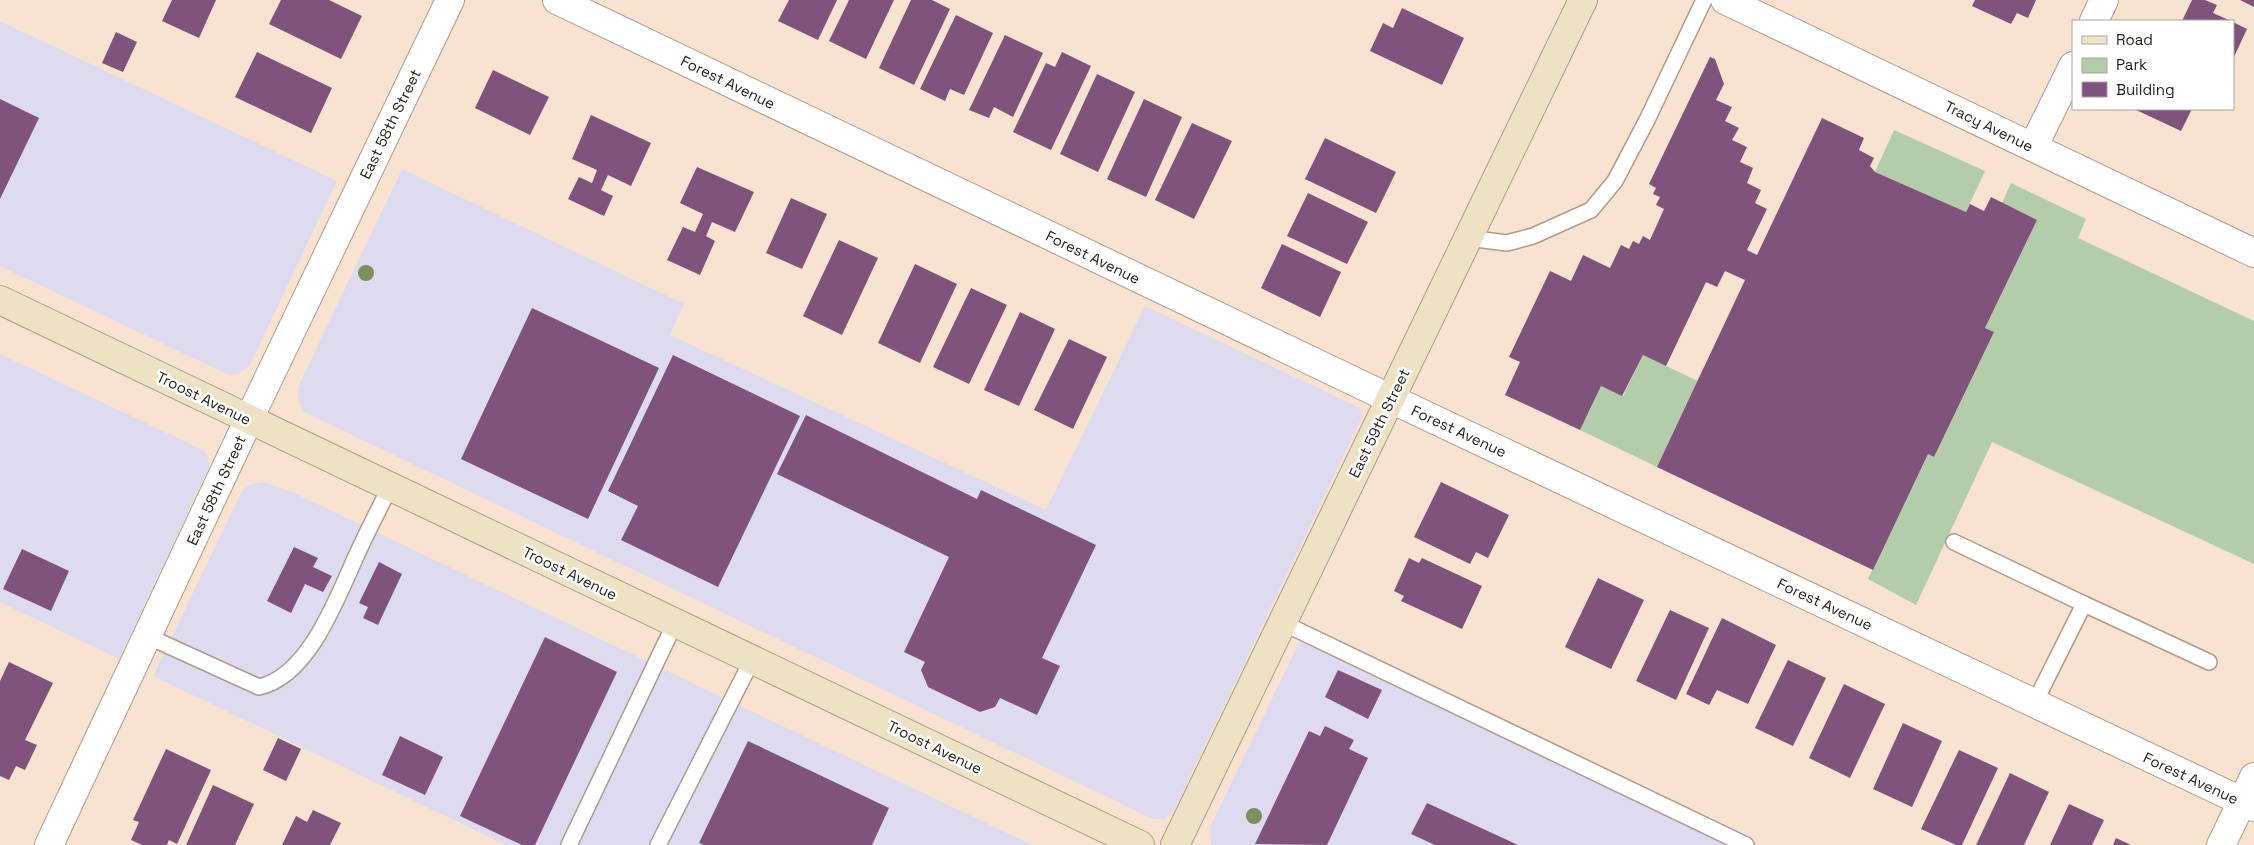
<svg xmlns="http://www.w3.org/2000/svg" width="2254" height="845" font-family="'Space Grotesk',sans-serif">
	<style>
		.commercial { fill: #dedaf0 }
		.green { fill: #b3cdab }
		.building { fill: #7f537c }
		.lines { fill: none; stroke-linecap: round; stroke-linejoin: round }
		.lane-casing { stroke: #af9b8b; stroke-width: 18 }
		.street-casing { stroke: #af9b8b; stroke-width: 30 }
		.secondary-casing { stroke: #af9b8b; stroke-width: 30 }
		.lane { stroke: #fff; stroke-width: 15 }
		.street { stroke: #fff; stroke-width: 28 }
		.secondary { stroke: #ede2c3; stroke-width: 28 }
		.tree { fill: #7d8f5f }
		.labels { text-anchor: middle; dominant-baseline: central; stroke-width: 5; stroke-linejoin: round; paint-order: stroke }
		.street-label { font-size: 15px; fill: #241d16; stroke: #fff }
	</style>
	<rect width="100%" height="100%" fill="#f8e3d1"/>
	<g class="commercial">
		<polygon points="0,21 337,181 250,365 240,373 229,375 0,266"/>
		<polygon points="402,169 684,304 670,335 1046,510 1145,306 1360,408 1362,414 1361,419 1174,810 1164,819 1153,819 304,412 297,398 299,385"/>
		<polygon points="0,354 203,450 208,457 209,467 119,659 0,602"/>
		<polygon points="264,482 294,493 1032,845 506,845 153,676 241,493 249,485"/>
		<polygon points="1300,641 1726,845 1211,845 1210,827"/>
	</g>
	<g class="green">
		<polygon points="1894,130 1985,171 1966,212 1875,172"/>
		<polygon points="2011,183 2086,219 2078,238 2254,321 2254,564 1992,442 1916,605 1868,579 1928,454 1934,457 1994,332 1985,328 2037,220 2002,203"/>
		<polygon points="1643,355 1698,381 1657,467 1580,430 1601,386 1623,396"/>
	</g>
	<g class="building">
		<polygon points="172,0 216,0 199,38 162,21"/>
		<polygon points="281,0 329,0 362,16 341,59 269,24"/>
		<polygon points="789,0 837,0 818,40 778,21"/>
		<polygon points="849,0 894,0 866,59 829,41"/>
		<polygon points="911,0 932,0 950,9 914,85 879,68"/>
		<polygon points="1975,0 2036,0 2028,18 2017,13 2011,24 1972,6"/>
		<polygon points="2192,0 2205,0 2217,5 2213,13 2231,21 2182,21"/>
		<polygon points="2240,0 2254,0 2254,7"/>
		<polygon points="1402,8 1464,38 1442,85 1370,51 1383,23 1393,28"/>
		<polygon points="956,15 993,33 964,95 950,89 945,101 920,89"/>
		<polygon points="2233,22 2247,29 2233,59"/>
		<polygon points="116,32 137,42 123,72 102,63"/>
		<polygon points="1005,35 1043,53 1013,117 994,107 989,118 969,110"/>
		<polygon points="257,52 332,88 311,133 235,97"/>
		<polygon points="1062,52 1091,66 1051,150 1013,132 1046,63 1055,67"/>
		<polygon points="1710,57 1715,59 1724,84 1716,100 1732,107 1725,121 1739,128 1732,140 1747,147 1740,162 1753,168 1747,183 1761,190 1755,203 1767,209 1747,250 1757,255 1822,118 1864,138 1859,150 1874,158 1870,166 1875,172 1966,212 1970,204 1984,211 1991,197 2037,220 1985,328 1994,332 1934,457 1928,454 1873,570 1657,467 1745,280 1725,271 1717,287 1706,282 1666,366 1643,355 1622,396 1601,386 1580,430 1505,395 1520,362 1509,357 1550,271 1571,281 1583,255 1610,268 1621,245 1629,249 1633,241 1639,244 1643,236 1650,240 1664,209 1656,205 1660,197 1653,194 1656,188 1649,184"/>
		<polygon points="493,70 549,97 530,135 475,108"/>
		<polygon points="1097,74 1135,92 1098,172 1060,154"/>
		<polygon points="0,99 39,118 0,199"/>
		<polygon points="1144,99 1182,117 1146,197 1107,179"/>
		<polygon points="2134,109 2192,109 2181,131"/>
		<polygon points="591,115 651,143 631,186 608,175 601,190 613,196 604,216 568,199 579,177 592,183 597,170 572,159"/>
		<polygon points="1192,123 1232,141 1194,219 1155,200"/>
		<polygon points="1325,138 1396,172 1376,213 1305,179"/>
		<polygon points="697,167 754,192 735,232 712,222 706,236 715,241 700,275 667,260 683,227 695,232 703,214 680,203"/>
		<polygon points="1308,193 1368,222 1347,264 1287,236"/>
		<polygon points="791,198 827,214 802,269 766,253"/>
		<polygon points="839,240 878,258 842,335 803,316"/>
		<polygon points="1282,244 1341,272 1320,317 1261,288"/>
		<polygon points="915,264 957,284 920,363 878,343"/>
		<polygon points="971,288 1007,305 969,384 933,367"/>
		<polygon points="532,308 659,368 588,519 461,459"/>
		<polygon points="1020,312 1055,329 1019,406 984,390"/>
		<polygon points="1069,339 1107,357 1073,429 1034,410"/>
		<polygon points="673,355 800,416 718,587 621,540 638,506 608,491"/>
		<polygon points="806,415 977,499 981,490 1096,545 1042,658 1060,666 1037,715 1000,698 995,707 980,712 928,687 921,670 925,662 904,652 949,557 777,474"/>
		<polygon points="1441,482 1509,515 1488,558 1476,552 1470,564 1414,537"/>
		<polygon points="294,547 318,558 313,567 332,576 323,592 305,584 291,613 267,601"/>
		<polygon points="22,549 69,571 51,611 3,589"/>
		<polygon points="1409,558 1419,563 1422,558 1482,586 1462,629 1401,601 1404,596 1394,591"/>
		<polygon points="379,562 402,574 378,625 363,618 368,607 359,603"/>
		<polygon points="1598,578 1644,600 1611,669 1565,647"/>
		<polygon points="1670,610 1709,628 1676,700 1636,681"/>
		<polygon points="1722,618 1776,645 1748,704 1717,690 1709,705 1686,694"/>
		<polygon points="545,637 617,672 535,845 522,845 460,816"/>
		<polygon points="1788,660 1826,678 1793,746 1755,728"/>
		<polygon points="9,662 53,683 25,740 37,745 25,770 16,766 9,780 0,776 0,681"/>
		<polygon points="1338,670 1382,690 1368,719 1325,697"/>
		<polygon points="1844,684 1885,704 1850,778 1809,758"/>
		<polygon points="1903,723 1942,741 1912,807 1873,789"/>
		<polygon points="1325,726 1354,740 1349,749 1368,758 1327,845 1255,844 1309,731 1320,736"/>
		<polygon points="400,736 443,757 425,795 382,775"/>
		<polygon points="278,738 301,749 286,781 263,770"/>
		<polygon points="748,741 889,808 872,845 704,845 699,843"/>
		<polygon points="166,749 211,770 177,844 169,840 167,845 142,845 131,840 139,822 133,820"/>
		<polygon points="1959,750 1998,768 1962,845 1956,845 1921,829"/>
		<polygon points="2010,773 2049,792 2024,845 1976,845"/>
		<polygon points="213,785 254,804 235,845 186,845"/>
		<polygon points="1427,803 1518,845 1435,845 1411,834"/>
		<polygon points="2069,804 2104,820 2092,845 2050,845"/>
		<polygon points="313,810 341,823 330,845 282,845 296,816 307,822"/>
		<polygon points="2116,838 2131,845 2113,845"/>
	</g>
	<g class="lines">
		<defs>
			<g id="lane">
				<polyline points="1468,238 1507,243 1533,236 1591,210 1615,181 1647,120 1704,0"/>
				<polyline points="1954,542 2084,604 2034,704"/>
				<polyline points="2084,604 2209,662"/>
				<polyline points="1283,623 1746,845"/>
				<path d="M 147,636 L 259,687 C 310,676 338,595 358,552 C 368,530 379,509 390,487"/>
				<polyline points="569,845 675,623"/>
				<polyline points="658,845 752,660"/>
			</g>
			<g id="street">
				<polyline points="557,0 1391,399 2254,807"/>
				<polyline points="1725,0 2254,253"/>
				<polyline points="2094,21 2104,0"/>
				<polyline points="2033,147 2073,66"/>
				<polyline points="49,845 249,419 450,0"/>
				<polyline points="2221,845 2254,777"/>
			</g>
			<g id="secondary">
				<polyline points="0,300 1140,845"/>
				<polyline points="1175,845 1583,0"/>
			</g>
		</defs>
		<use href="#lane" class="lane-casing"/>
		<use href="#street" class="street-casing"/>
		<use href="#secondary" class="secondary-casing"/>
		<use href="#lane" class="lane"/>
		<use href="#street" class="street"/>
		<use href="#secondary" class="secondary"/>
	</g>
	<g class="tree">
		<circle cx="366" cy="273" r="8"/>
		<circle cx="1254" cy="816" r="8"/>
	</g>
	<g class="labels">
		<g class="street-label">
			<text transform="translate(728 82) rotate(26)">Forest Avenue</text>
			<text transform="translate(390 124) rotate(-64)">East 58th Street</text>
			<text transform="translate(1989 126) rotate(26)">Tracy Avenue</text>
			<text transform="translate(1093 257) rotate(26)">Forest Avenue</text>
			<text transform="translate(204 398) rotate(26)">Troost Avenue</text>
			<text transform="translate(1379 423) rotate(-64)">East 59th Street</text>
			<text transform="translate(1459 431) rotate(25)">Forest Avenue</text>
			<text transform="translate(216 490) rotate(-65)">East 58th Street</text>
			<text transform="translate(570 573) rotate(26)">Troost Avenue</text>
			<text transform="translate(1825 604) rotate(25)">Forest Avenue</text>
			<text transform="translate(935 747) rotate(26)">Troost Avenue</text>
			<text transform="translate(2191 778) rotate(25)">Forest Avenue</text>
		</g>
	</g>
	<rect x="2072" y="20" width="162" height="90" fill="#ffffff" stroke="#a7a5a2"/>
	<rect x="2082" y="36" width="25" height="8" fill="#ede2c3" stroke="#a7a5a2"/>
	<text x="2116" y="45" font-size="15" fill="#241d16">Road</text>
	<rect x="2082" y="58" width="25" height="15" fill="#b3cdab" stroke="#a7a5a2"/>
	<text x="2116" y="70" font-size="15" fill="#241d16">Park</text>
	<rect x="2082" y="82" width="25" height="15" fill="#7f537c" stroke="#a7a5a2"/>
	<text x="2116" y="95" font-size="15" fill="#241d16">Building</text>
</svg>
